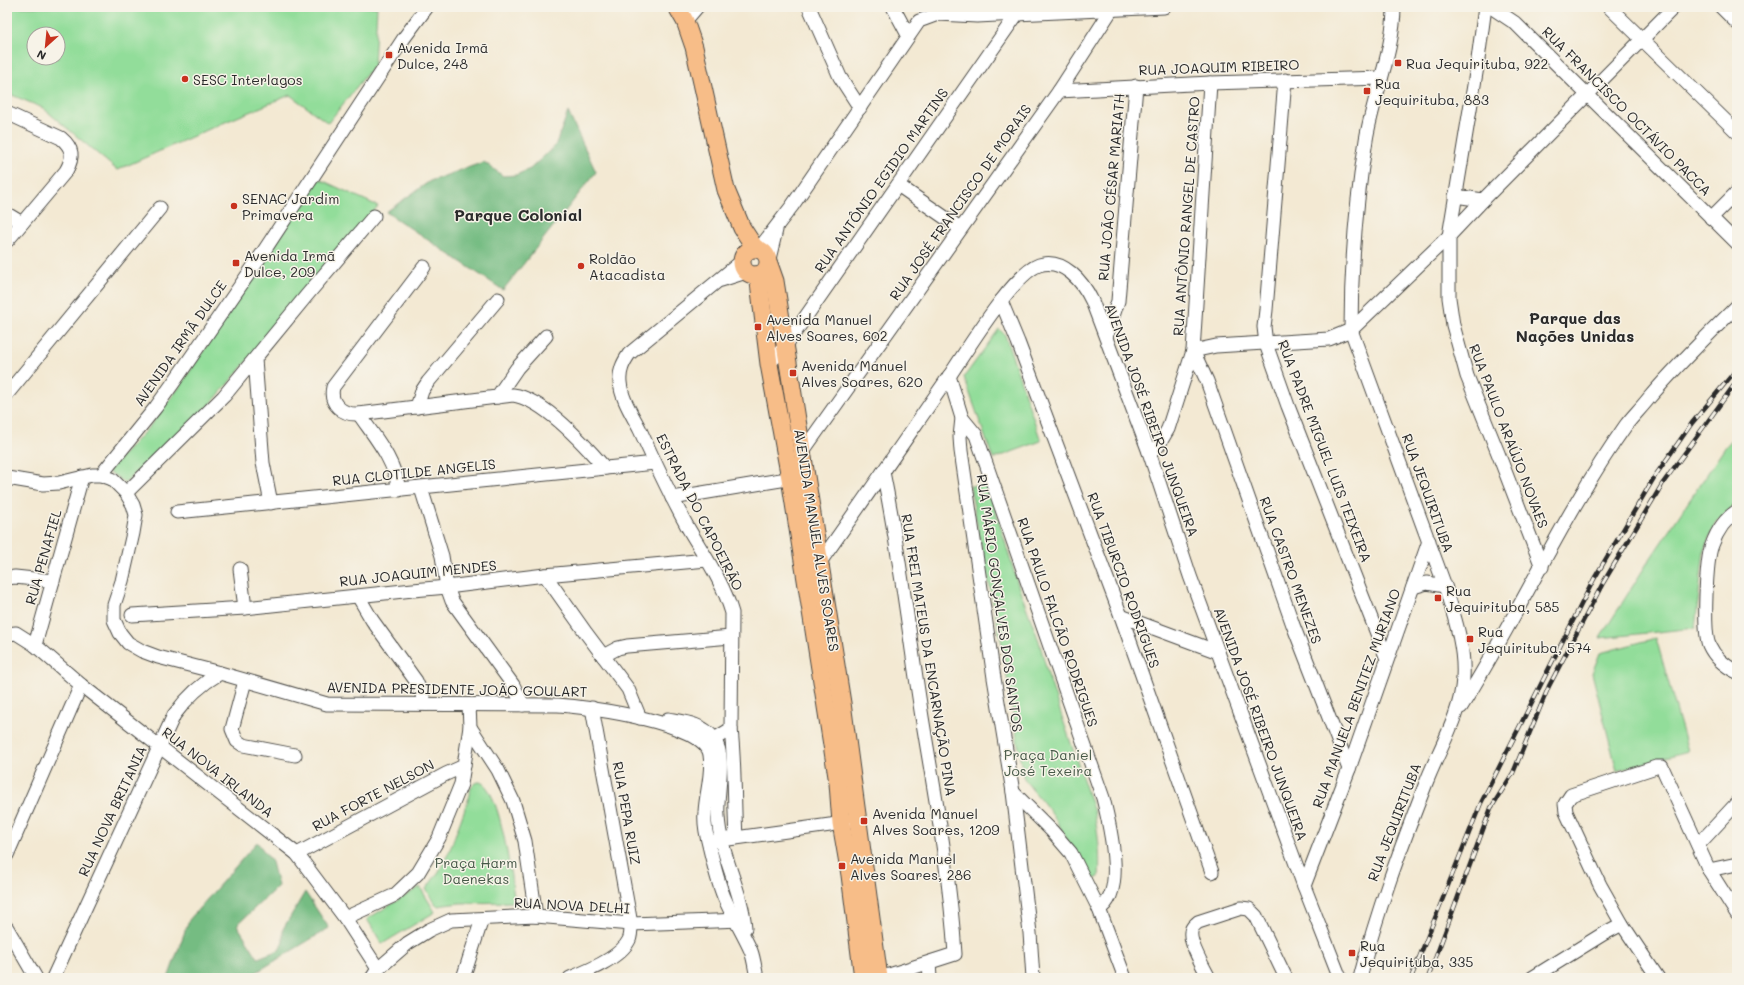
<svg xmlns="http://www.w3.org/2000/svg" width="1744" height="985" font-family="Mali,sans-serif">
	<style>
		.green { fill: #92dd9a; stroke: #5e8462; fill-rule: evenodd }
		.forest { fill: #75bc82; stroke: #507456 }
		.lines { fill: none; stroke-linecap: round; stroke-linejoin: round }
		.minor-casing { stroke: #494844; stroke-width: 15 }
		.major-casing { stroke: #494844; stroke-width: 19 }
		.minor { stroke: #fff; stroke-width: 13 }
		.major { stroke: #f7bd88; stroke-width: 17 }
		.rail-casing { stroke: #2b2b2b; stroke-width: 4.5 }
		.rail { stroke: #f7f3e8; stroke-width: 3; stroke-dasharray: 9; stroke-linecap: butt }
		.poi-dot { fill: #c8321e; stroke: #f7f3e8; stroke-width: 1.5 }
		.labels { text-anchor: middle; dominant-baseline: central; stroke-width: 3; stroke-linejoin: round; paint-order: stroke }
		.poi-label { font-size: 14px; fill: #2b2b2b; stroke: #f7f3e8; text-anchor: start }
		.street-label { font-size: 14px; fill: #2b2b2b; stroke: #f7f3e8 }
		.park-label { font-size: 14px; fill: #455847; stroke: #f7f3e8 }
		.quarter-label { font-size: 16px; font-weight: bold; fill: #2b2b2b; stroke: #f7f3e8 }
	</style>
	<rect width="100%" height="100%" fill="#f7f3e8"/>
	<filter id="ink" filterUnits="userSpaceOnUse"><feTurbulence type="fractalNoise" baseFrequency=".025" numOctaves="2"/><feDisplacementMap in="SourceGraphic" scale="8" xChannelSelector="R" yChannelSelector="G"/><feConvolveMatrix kernelMatrix="1 2 1 2 8 2 1 2 1" color-interpolation-filters="sRGB"/></filter>
	<filter id="wash" filterUnits="userSpaceOnUse"><feTurbulence type="fractalNoise" baseFrequency=".012" numOctaves="4" result="noise"/><feDisplacementMap in="SourceGraphic" scale="16" xChannelSelector="R" yChannelSelector="G"/><feGaussianBlur stdDeviation="0.9" result="paint"/><feColorMatrix in="noise" values="0 0 0 0 0 0 0 0 0 0 0 0 0 0 0 0 0 1.4 0 .05"/><feComposite in="paint" operator="in"/></filter>
	<g filter="url(#wash)">
		<rect width="100%" height="100%" fill="#f3e9d3"/>
		<g class="green">
			<path d="M 7,7 L 377,7 L 374,65 L 328,123 L 290,95 L 223,123 L 117,170 L 43,108 L 7,93 ZM 34,34 L 58,34 L 58,58 L 34,58 Z"/>
			<polygon points="319,179 378,206 209,406 125,483 108,471 149,427 178,389"/>
			<polygon points="999,329 1005,335 1041,441 993,459 964,377"/>
			<polygon points="1737,434 1737,502 1715,524 1704,550 1695,628 1600,638 1648,562 1726,446"/>
			<path d="M 988,485 L 1019,588 L 1039,641 L 1049,678 L 1094,812 C 1098,833 1101,855 1099,877 L 1094,879 L 1085,877 C 1073,852 1063,828 1046,806 C 1038,795 1029,788 1023,776 L 1002,645 L 980,541 L 970,486 Z"/>
			<polygon points="1656,638 1688,751 1617,771 1592,673 1600,653"/>
			<path d="M 480,782 C 501,789 511,880 515,902 L 460,903 L 437,906 L 426,889 L 440,870 L 449,852 L 470,795 C 470,788 472,782 480,782 Z"/>
			<polygon points="420,887 435,912 382,944 367,919"/>
		</g>
		<g class="forest">
			<polygon points="568,112 596,172 503,290 386,212 430,181 484,162 503,176 516,175 530,169 555,146"/>
			<polygon points="257,842 272,862 278,886 237,925 258,958 279,950 283,942 283,929 305,892 329,928 247,978 168,978 189,920"/>
		</g>
	</g>
	<g filter="url(#ink)">
		<g class="lines">
			<defs>
				<g id="minor">
					<polyline points="809,7 840,77 860,108"/>
					<polyline points="893,7 908,35"/>
					<polyline points="1485,7 1477,67 1449,236 1449,298 1453,325 1467,376 1498,453 1542,567"/>
					<polyline points="1491,7 1515,23 1737,243"/>
					<polyline points="1609,7 1737,132"/>
					<polyline points="1721,7 1737,23"/>
					<polyline points="685,21 697,7"/>
					<polyline points="1285,80 1266,310 1264,327 1266,344 1288,406 1387,659"/>
					<polyline points="1210,83 1193,351 1207,381 1293,625 1349,769"/>
					<polyline points="1059,91 1210,83 1381,78"/>
					<path d="M 7,113 L 61,138 C 73,148 74,157 66,171 L 7,241"/>
					<polyline points="898,185 960,228"/>
					<polyline points="1455,196 1483,200"/>
					<polyline points="7,214 22,223"/>
					<polyline points="1711,218 1737,192"/>
					<polyline points="759,249 792,206 919,21 938,14 977,16 1164,7"/>
					<polyline points="769,259 776,230"/>
					<path d="M 424,267 L 333,387 C 329,404 342,415 359,414 L 513,395 C 544,399 585,445 605,468"/>
					<polyline points="721,280 746,272"/>
					<polyline points="1001,301 1018,342 1121,616 1212,872"/>
					<polyline points="1106,337 1118,301 1136,86"/>
					<polyline points="255,359 263,463 271,503"/>
					<polyline points="769,364 786,345 1017,14"/>
					<polyline points="949,376 962,418 960,437 961,451 994,678 1013,792 1030,933 1033,978"/>
					<polyline points="7,394 160,208"/>
					<polyline points="497,397 517,368 546,336"/>
					<polyline points="417,407 422,391 428,382 498,299"/>
					<path d="M 359,414 C 376,439 394,459 399,490"/>
					<path d="M 962,418 L 976,435 L 1103,798 C 1109,822 1127,894 1099,909"/>
					<polyline points="803,451 1059,91 1112,9"/>
					<polyline points="1149,452 1158,446 1168,429 1193,351 1216,346 1329,339 1351,330 1449,236 1483,200 1674,7"/>
					<polyline points="101,475 156,407 176,379 256,263 404,38 427,7"/>
					<path d="M 7,478 L 43,484 L 59,483 L 92,475 L 101,475 L 112,479 L 126,493 L 133,505 L 136,515 L 133,533 L 122,581 L 114,605 L 114,620 L 120,633 L 128,643 L 142,651 L 158,657 L 220,673 L 327,704 L 558,705 C 586,707 706,722 710,755 C 713,774 706,793 705,812 C 704,822 706,834 709,845 C 713,862 717,880 724,897 C 732,916 743,933 751,951 C 754,959 755,969 757,978"/>
					<polyline points="421,488 442,556 447,587 452,601 513,685 523,705"/>
					<polyline points="126,493 224,396 307,295 374,216"/>
					<polyline points="672,498 799,477"/>
					<path d="M 1737,511 C 1725,519 1717,531 1712,545 C 1706,560 1703,631 1709,645 C 1715,658 1725,666 1737,672"/>
					<polyline points="177,512 655,463"/>
					<path d="M 815,562 L 820,562 C 864,500 907,437 950,375 C 967,350 1013,274 1039,265 C 1063,257 1083,282 1092,301 L 1149,452 L 1190,576 L 1304,886 L 1340,978"/>
					<polyline points="240,569 245,608"/>
					<polyline points="545,575 586,633 628,689 640,718"/>
					<polyline points="7,578 15,577 53,581"/>
					<polyline points="1413,587 1427,583 1445,586"/>
					<polyline points="358,596 372,620 416,681 426,704"/>
					<polyline points="132,615 245,608 413,590 447,587 545,575 707,560"/>
					<polyline points="1121,616 1218,652"/>
					<polyline points="7,634 16,633 35,645 81,685 297,854 345,918 378,969"/>
					<polyline points="35,645 82,477"/>
					<polyline points="603,656 618,648 627,646 731,637"/>
					<polyline points="245,681 232,729 237,741 243,745 295,755"/>
					<polyline points="469,705 470,727 498,770 513,801 525,841 536,916"/>
					<path d="M 1461,707 C 1519,615 1563,514 1626,425 C 1633,416 1642,407 1649,398 C 1677,365 1707,336 1737,306"/>
					<path d="M 668,719 C 684,722 704,724 714,739 C 727,757 716,794 718,816 C 720,855 742,890 745,928"/>
					<path d="M 731,729 C 735,765 734,801 736,838"/>
					<path d="M 706,744 L 731,729 L 732,613 C 723,581 703,554 687,526 C 670,495 655,463 640,430 C 633,416 621,398 620,382 C 619,371 623,363 629,354 L 742,261"/>
					<polyline points="1013,792 1052,831 1071,853 1099,909 1125,978"/>
					<polyline points="714,841 830,825 848,821"/>
					<polyline points="1698,845 1737,803"/>
					<polyline points="297,854 446,774 464,766"/>
					<polyline points="7,855 81,685"/>
					<polyline points="1709,870 1737,864"/>
					<polyline points="1304,886 1349,769 1429,541"/>
					<polyline points="345,918 395,895 418,873 439,838 461,784 470,727"/>
					<polyline points="7,928 36,978"/>
					<polyline points="929,963 930,978"/>
					<path d="M 53,978 L 174,715 C 187,697 201,684 220,673"/>
					<polyline points="372,978 378,969 408,943 429,930 451,920 536,916 631,924 742,920"/>
					<polyline points="463,978 482,919"/>
					<path d="M 570,978 C 588,971 620,958 629,940 C 631,936 631,929 631,924 L 592,708"/>
					<path d="M 880,978 L 955,954 C 950,875 935,796 922,717 C 909,635 900,553 883,472"/>
					<path d="M 1209,978 C 1204,968 1189,943 1191,932 C 1191,927 1195,925 1198,922 L 1241,908 L 1249,909 L 1256,916 L 1286,978"/>
					<path d="M 1360,978 C 1377,911 1401,847 1426,783 C 1439,749 1461,715 1463,678 C 1465,646 1454,616 1445,586 L 1351,330 C 1351,267 1356,202 1366,140 C 1373,96 1394,51 1394,7"/>
					<polyline points="1532,978 1603,934 1622,924"/>
					<polyline points="1658,978 1622,924 1600,885 1566,812 1565,804 1571,795 1656,767 1662,767 1709,870 1737,914"/>
				</g>
				<g id="major">
					<polyline points="677,7 685,21 694,47 726,190 742,228 755,248"/>
					<circle cx="755" cy="262" r="13"/>
					<polyline points="769,264 775,281 842,703 879,978"/>
					<polyline points="756,275 759,282 769,364 790,478 838,783 841,823 850,875 863,978"/>
				</g>
			</defs>
			<use href="#minor" class="minor-casing"/>
			<use href="#major" class="major-casing"/>
			<use href="#minor" class="minor"/>
			<use href="#major" class="major"/>
			<defs>
				<g id="rail">
					<polyline points="1411,978 1481,803 1594,579 1655,476 1692,423 1737,369"/>
					<polyline points="1428,978 1491,808 1513,773 1549,686 1603,583 1663,483 1737,381"/>
				</g>
			</defs>
			<use href="#rail" class="rail-casing"/>
			<use href="#rail" class="rail"/>
		</g>
	</g>
	<g class="poi-dot">
		<rect x="385" y="51" width="8" height="8" rx="2"/>
		<rect x="1394" y="59" width="8" height="8" rx="2"/>
		<circle cx="185" cy="79" r="4"/>
		<rect x="1363" y="87" width="8" height="8" rx="2"/>
		<circle cx="234" cy="206" r="4"/>
		<rect x="232" y="259" width="8" height="8" rx="2"/>
		<circle cx="581" cy="266" r="4"/>
		<rect x="754" y="323" width="8" height="8" rx="2"/>
		<rect x="789" y="369" width="8" height="8" rx="2"/>
		<rect x="1434" y="594" width="8" height="8" rx="2"/>
		<rect x="1466" y="635" width="8" height="8" rx="2"/>
		<rect x="860" y="817" width="8" height="8" rx="2"/>
		<rect x="838" y="862" width="8" height="8" rx="2"/>
		<rect x="1348" y="949" width="8" height="8" rx="2"/>
	</g>
	<g class="labels">
		<g class="poi-label">
			<text x="397" y="47">Avenida Irmã<tspan x="397" dy="16">Dulce, 248</tspan></text>
			<text x="1406" y="63">Rua Jequirituba, 922</text>
			<text x="193" y="79">SESC Interlagos</text>
			<text x="1375" y="83">Rua<tspan x="1375" dy="16">Jequirituba, 883</tspan></text>
			<text x="242" y="198">SENAC Jardim<tspan x="242" dy="16">Primavera</tspan></text>
			<text x="244" y="255">Avenida Irmã<tspan x="244" dy="16">Dulce, 209</tspan></text>
			<text x="589" y="258">Roldão<tspan x="589" dy="16">Atacadista</tspan></text>
			<text x="766" y="319">Avenida Manuel<tspan x="766" dy="16">Alves Soares, 602</tspan></text>
			<text x="801" y="365">Avenida Manuel<tspan x="801" dy="16">Alves Soares, 620</tspan></text>
			<text x="1446" y="590">Rua<tspan x="1446" dy="16">Jequirituba, 585</tspan></text>
			<text x="1478" y="631">Rua<tspan x="1478" dy="16">Jequirituba, 574</tspan></text>
			<text x="872" y="813">Avenida Manuel<tspan x="872" dy="16">Alves Soares, 1209</tspan></text>
			<text x="850" y="858">Avenida Manuel<tspan x="850" dy="16">Alves Soares, 286</tspan></text>
			<text x="1360" y="945">Rua<tspan x="1360" dy="16">Jequirituba, 335</tspan></text>
		</g>
		<g class="street-label">
			<text transform="translate(1219 67) rotate(-2)">RUA JOAQUIM RIBEIRO</text>
			<text transform="translate(1627 111) rotate(45)">RUA FRANCISCO OCTÁVIO PACCA</text>
			<text transform="translate(881 180) rotate(-55)">RUA ANTÔNIO EGIDIO MARTINS</text>
			<text transform="translate(1111 187) rotate(-85)">RUA JOÃO CÉSAR MARIATH</text>
			<text transform="translate(960 202) rotate(-55)">RUA JOSÉ FRANCISCO DE MORAIS</text>
			<text transform="translate(1186 216) rotate(-86)">RUA ANTÔNIO RANGEL DE CASTRO</text>
			<text transform="translate(180 343) rotate(-55)">AVENIDA IRMÃ DULCE</text>
			<text transform="translate(1152 420) rotate(70)">AVENIDA JOSÉ RIBEIRO JUNQUEIRA</text>
			<text transform="translate(1509 436) rotate(69)">RUA PAULO ARAÚJO NOVAES</text>
			<text transform="translate(1325 451) rotate(69)">RUA PADRE MIGUEL LUIS TEIXEIRA</text>
			<text transform="translate(414 472) rotate(-6)">RUA CLOTILDE ANGELIS</text>
			<text transform="translate(1428 493) rotate(70)">RUA JEQUIRITUBA</text>
			<text transform="translate(700 512) rotate(63)">ESTRADA DO CAPOEIRÃO</text>
			<text transform="translate(817 540) rotate(81)">AVENIDA MANUEL ALVES SOARES</text>
			<text transform="translate(43 557) rotate(-74)">RUA PENAFIEL</text>
			<text transform="translate(1291 570) rotate(70)">RUA CASTRO MENEZES</text>
			<text transform="translate(418 573) rotate(-6)">RUA JOAQUIM MENDES</text>
			<text transform="translate(1124 580) rotate(70)">RUA TIBURCIO RODRIGUES</text>
			<text transform="translate(1000 603) rotate(82)">RUA MÁRIO GONÇALVES DOS SANTOS</text>
			<text transform="translate(1058 622) rotate(71)">RUA PAULO FALCÃO RODRIGUES</text>
			<text transform="translate(929 655) rotate(81)">RUA FREI MATEUS DA ENCARNAÇÃO PINA</text>
			<text transform="translate(457 689) rotate(1)">AVENIDA PRESIDENTE JOÃO GOULART</text>
			<text transform="translate(1356 698) rotate(-70)">RUA MANUELA BENITEZ MURIANO</text>
			<text transform="translate(1261 724) rotate(70)">AVENIDA JOSÉ RIBEIRO JUNQUEIRA</text>
			<text transform="translate(218 772) rotate(38)">RUA NOVA IRLANDA</text>
			<text transform="translate(373 795) rotate(-28)">RUA FORTE NELSON</text>
			<text transform="translate(112 811) rotate(-65)">RUA NOVA BRITANIA</text>
			<text transform="translate(627 813) rotate(80)">RUA PEPA RUIZ</text>
			<text transform="translate(1394 822) rotate(-69)">RUA JEQUIRITUBA</text>
			<text transform="translate(572 905) rotate(3)">RUA NOVA DELHI</text>
		</g>
		<g class="park-label">
			<text x="1048" y="754">Praça Daniel<tspan x="1048" dy="16">José Texeira</tspan></text>
			<text x="476" y="862">Praça Harm<tspan x="476" dy="16">Daenekas</tspan></text>
		</g>
		<g class="quarter-label">
			<text x="518" y="214">Parque Colonial</text>
			<text x="1575" y="317">Parque das<tspan x="1575" dy="18">Nações Unidas</tspan></text>
		</g>
	</g>
	<rect width="1744" height="985" fill="none" stroke="#f7f3e8" stroke-width="24"/>
	<g transform="translate(46 46) rotate(207)"><circle r="19" fill="#f7f3e8" stroke="#a5a39c"/>
	<path d="M0-3L7 15L0 10L-7 15Z" fill="#c8321e"/>
	<text y="-6" font-size="11" font-weight="bold" text-anchor="middle" fill="#2b2b2b">N</text>
	</g>
</svg>
